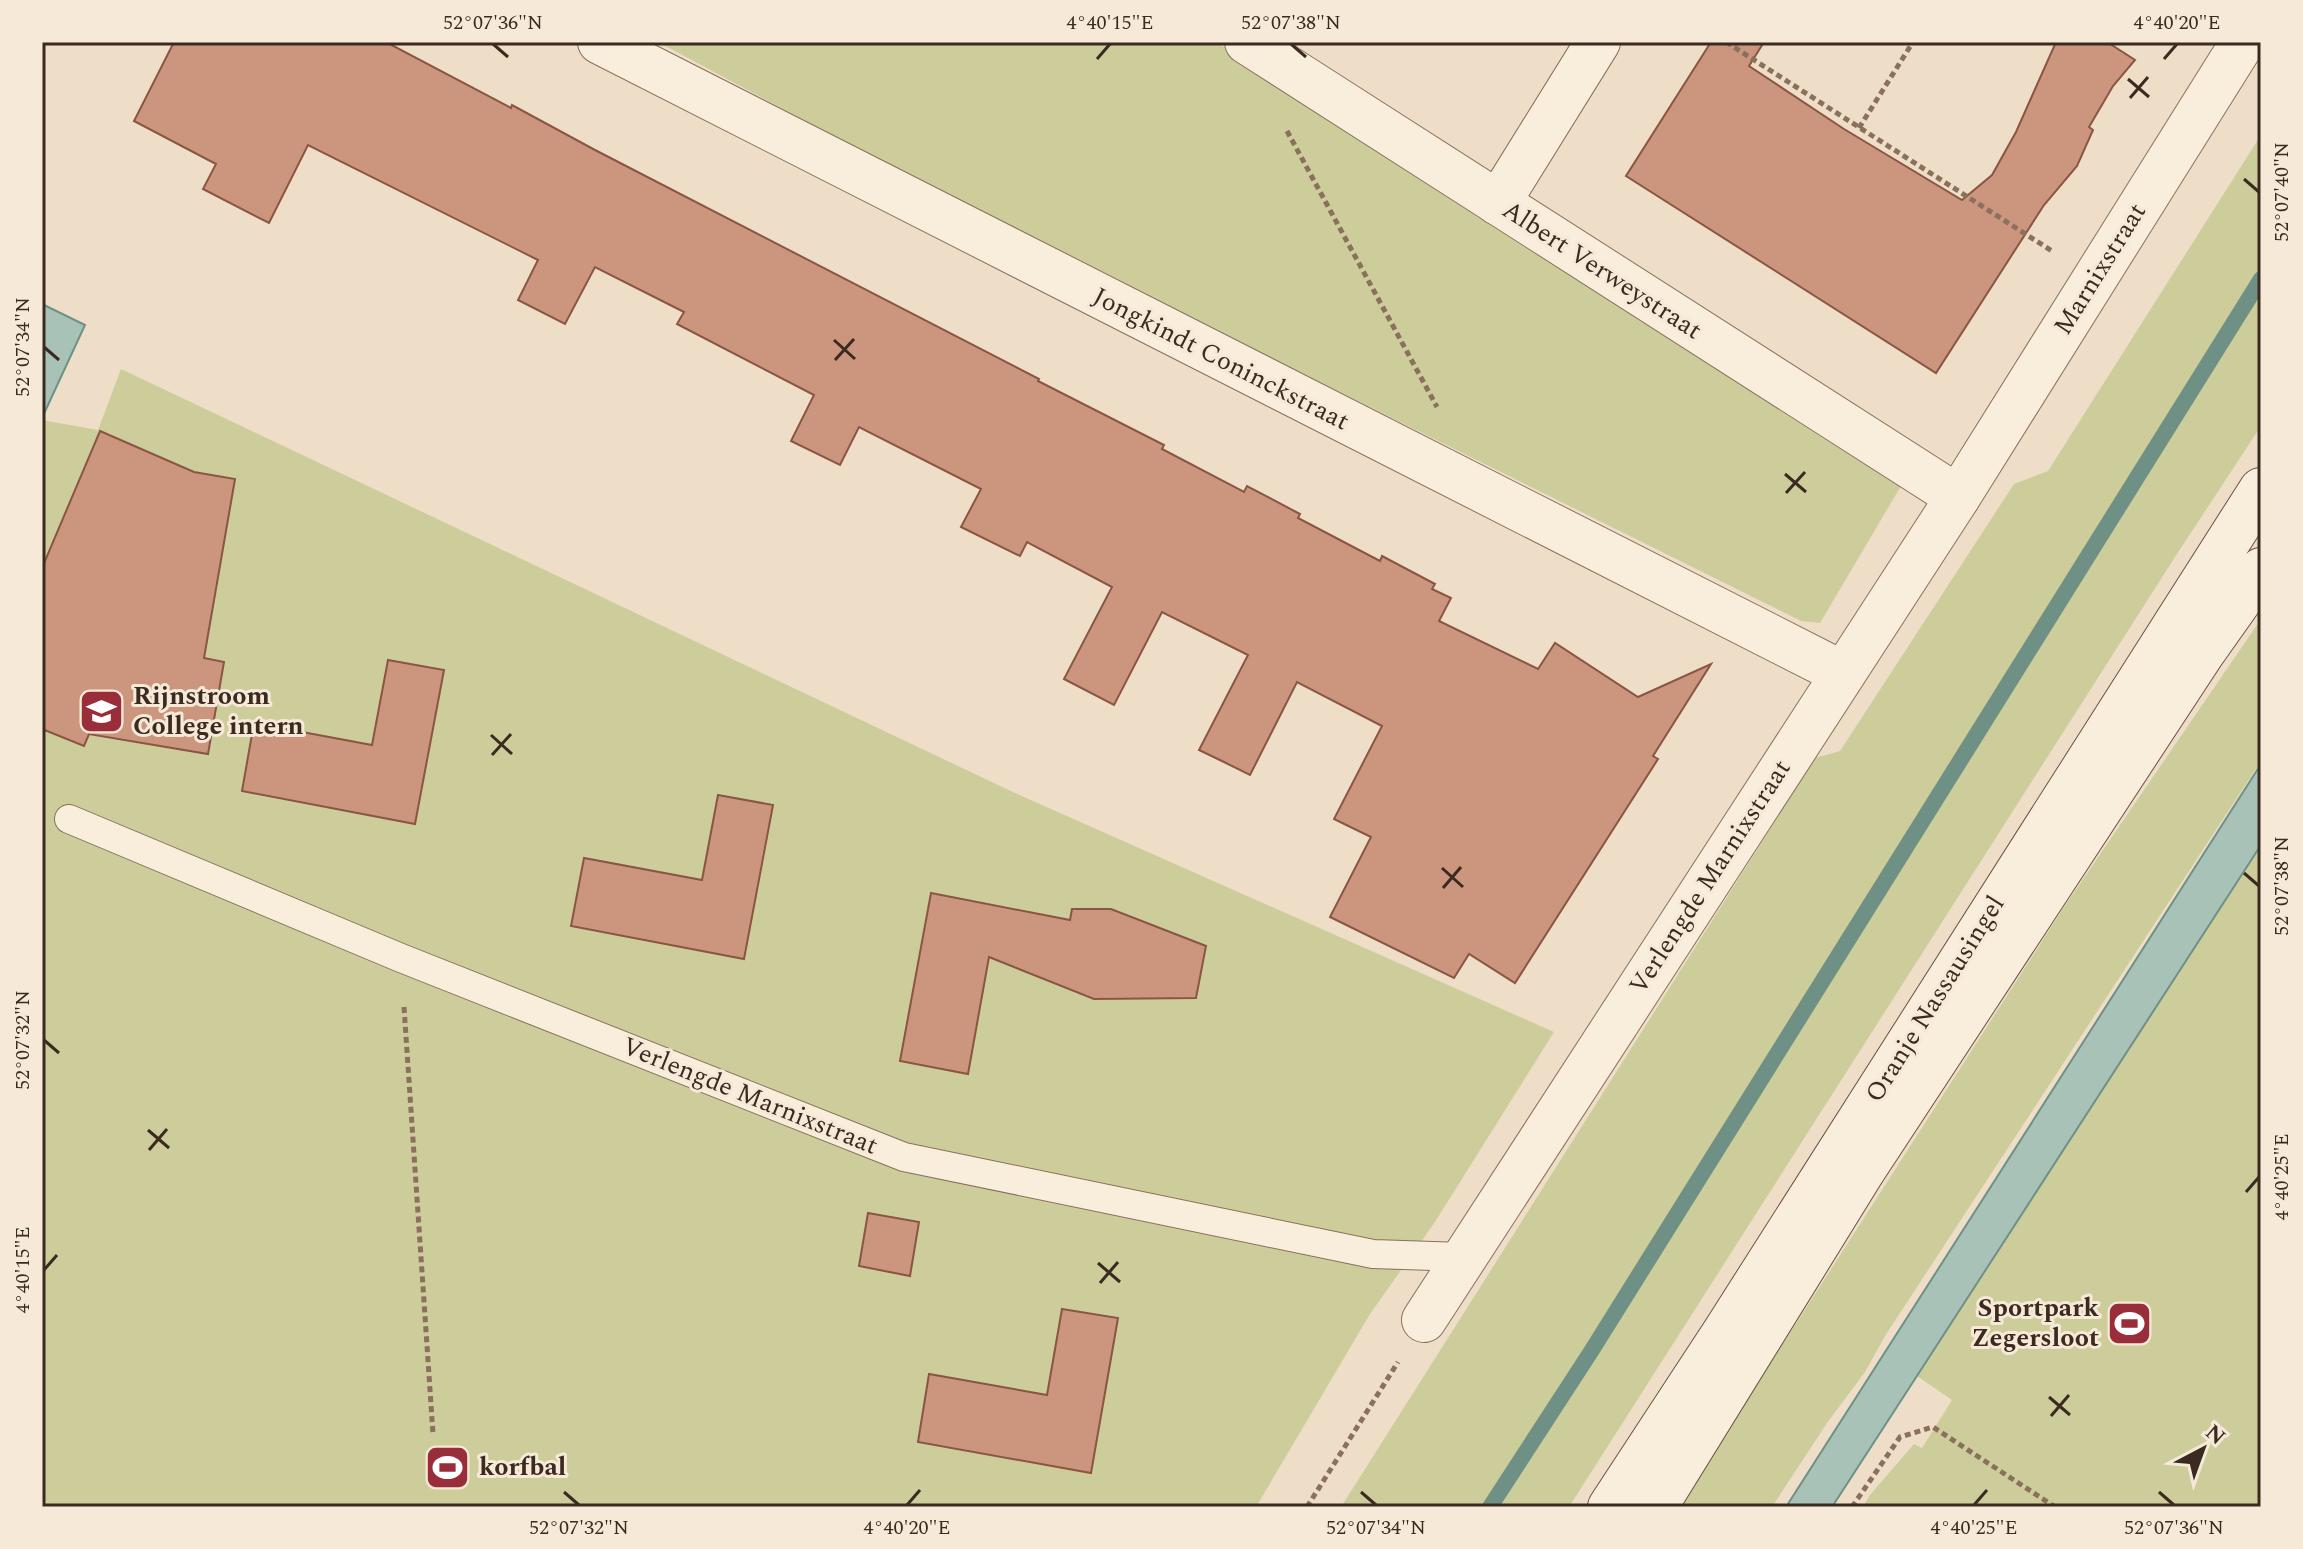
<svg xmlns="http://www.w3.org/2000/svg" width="2303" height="1549" font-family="Spectral,serif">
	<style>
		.green { fill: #cdcd9b }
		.water { fill: #a9c2b8; stroke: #6f9185; stroke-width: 2 }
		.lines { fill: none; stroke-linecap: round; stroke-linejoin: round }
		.stream { stroke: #6f9185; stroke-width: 16 }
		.building { fill: #cc957e; stroke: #8a5643; stroke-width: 2 }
		.lane-casing { stroke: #8a705d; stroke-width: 30 }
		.street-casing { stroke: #8a705d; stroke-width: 46 }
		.secondary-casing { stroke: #6c5140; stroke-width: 46 }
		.path { stroke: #8a705d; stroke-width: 5; stroke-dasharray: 6 4; stroke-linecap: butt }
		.lane { stroke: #f9eddb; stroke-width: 28 }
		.street { stroke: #f9eddb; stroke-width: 44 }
		.secondary { stroke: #f9eddb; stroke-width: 44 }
		.ticks { fill: none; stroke: #3b2a20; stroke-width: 3 }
		.labels { text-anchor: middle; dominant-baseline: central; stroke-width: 6; stroke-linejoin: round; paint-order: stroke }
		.street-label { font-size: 26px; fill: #3b2a20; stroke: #f6e9d7 }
		.poi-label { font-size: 26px; font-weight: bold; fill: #3b2a20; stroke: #f6e9d7; text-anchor: start }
		.neatline { fill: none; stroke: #3b2a20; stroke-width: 3 }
		.ticks-label { font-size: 20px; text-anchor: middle; fill: #3b2a20 }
	</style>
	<rect width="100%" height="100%" fill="#eedec8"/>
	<g class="green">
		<polygon points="658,42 1216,42 1885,468 1901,486 1820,623 1801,621 957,202"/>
		<polygon points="2261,135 2261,426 2175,557 1569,1507 1341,1507 1815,758 1840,751 2014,484 2048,471"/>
		<polygon points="121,369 1015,793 1554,1032 1435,1222 1370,1314 1256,1507 42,1507 42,420 98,430"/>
		<polygon points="2261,619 2261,761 1885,1336 1865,1372 1827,1423 1772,1507 1678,1507 2064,907"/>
		<polygon points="2261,843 2261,1507 1863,1507 1870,1495 1914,1444 1922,1448 1952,1400 1917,1376"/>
	</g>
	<g class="water">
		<polygon points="42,304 85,325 42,418"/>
		<polygon points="2261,764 2261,845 1832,1507 1786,1507"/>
	</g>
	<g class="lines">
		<polyline class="stream" points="1490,1507 1592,1350 2261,279"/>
	</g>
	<g class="building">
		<polygon points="174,42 386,42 511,108 512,105 595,150 1039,379 1038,381 1164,445 1162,449 1244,492 1247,486 1300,514 1298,518 1380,561 1382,556 1435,584 1432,589 1451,598 1439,621 1538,669 1555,643 1638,697 1711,664 1653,756 1658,759 1515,983 1469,954 1454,978 1330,917 1371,837 1334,819 1382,726 1297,682 1250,775 1224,762 1199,750 1248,655 1162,612 1114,705 1064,679 1112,587 1027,542 1020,556 961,527 981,489 859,427 840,465 791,441 814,395 677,324 684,312 595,267 565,324 518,300 538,260 308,145 269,223 203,189 216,164 134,121"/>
		<polygon points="1711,42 1764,42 1749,66 1844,129 1962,200 1992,175 2016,132 2056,42 2107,42 2135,60 2113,86 2089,127 2093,130 2077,166 2044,205 1936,373 1626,176"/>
		<polygon points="100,431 194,472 235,479 204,658 224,662 208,754 89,734 84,746 42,729 42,568"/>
		<polygon points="388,660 444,670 415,824 242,791 254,723 372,745"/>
		<polygon points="718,795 773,805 744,959 571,926 584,858 702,880"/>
		<polygon points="931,893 1070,920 1072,909 1111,909 1206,946 1196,998 1094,999 989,957 968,1074 900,1061"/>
		<polygon points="868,1213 919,1222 910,1276 859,1266"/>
		<polygon points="1062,1309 1118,1318 1091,1473 918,1442 929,1374 1047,1395"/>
	</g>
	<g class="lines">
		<defs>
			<polyline id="lane" points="69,819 401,958 904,1157 1373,1254 1463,1257"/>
			<g id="street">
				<polyline points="600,42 1842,673"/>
				<polyline points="1247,42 1958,497"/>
				<polyline points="1498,203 1598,42"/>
				<polyline points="1424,1320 1958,497 2243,42"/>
			</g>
			<g id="secondary">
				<polyline points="1610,1507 1726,1330 2261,490"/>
				<polyline points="1655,1507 1862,1172 2203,652 2261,570"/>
			</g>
		</defs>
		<use href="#lane" class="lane-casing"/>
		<use href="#street" class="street-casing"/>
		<use href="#secondary" class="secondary-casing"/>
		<g class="path">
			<polyline points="1726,42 2052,251"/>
			<polyline points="1859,128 1913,42"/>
			<polyline points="1287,131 1437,407"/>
			<polyline points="404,1007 433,1434"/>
			<polyline points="1307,1507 1398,1362"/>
			<polyline points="1852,1507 1900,1437 1933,1427 2055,1507"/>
		</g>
		<use href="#lane" class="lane"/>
		<use href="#street" class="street"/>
		<use href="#secondary" class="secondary"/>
	</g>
	<path class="ticks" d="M 493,44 L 508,57M 1291,44 L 1306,57M 1097,59 L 1110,44M 2164,59 L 2177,44M 2128,79 L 2149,97M 2130,98 L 2148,77M 2244,179 L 2259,192M 834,340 L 855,359M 44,347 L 59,360M 835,360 L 854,339M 1785,474 L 1806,492M 1786,493 L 1805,472M 491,735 L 512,754M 492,755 L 511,734M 1442,868 L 1463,887M 2244,873 L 2259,886M 1443,888 L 1461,867M 44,1040 L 59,1053M 148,1130 L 169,1148M 149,1150 L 167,1129M 2246,1192 L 2259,1177M 1098,1263 L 1120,1282M 44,1270 L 57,1255M 1100,1283 L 1118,1262M 2049,1397 L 2070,1415M 2051,1416 L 2069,1395M 564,1492 L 579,1505M 1361,1492 L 1376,1505M 2159,1492 L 2174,1505M 907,1505 L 920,1490M 1974,1505 L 1987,1490"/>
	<defs>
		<symbol id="school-square" viewBox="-11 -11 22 22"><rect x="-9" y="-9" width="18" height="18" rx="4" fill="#992d3a" stroke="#f6e9d7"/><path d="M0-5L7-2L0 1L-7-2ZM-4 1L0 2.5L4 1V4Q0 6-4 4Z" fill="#fff"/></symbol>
		<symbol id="stadium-square" viewBox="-11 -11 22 22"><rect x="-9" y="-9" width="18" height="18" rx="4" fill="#992d3a" stroke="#f6e9d7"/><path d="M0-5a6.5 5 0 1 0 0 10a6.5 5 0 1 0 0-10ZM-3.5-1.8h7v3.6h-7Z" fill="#fff"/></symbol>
	</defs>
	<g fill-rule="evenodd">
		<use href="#school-square" x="76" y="686" width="51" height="51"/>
		<use href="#stadium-square" x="2104" y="1298" width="51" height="51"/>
		<use href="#stadium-square" x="422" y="1442" width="51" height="51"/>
	</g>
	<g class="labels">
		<g class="street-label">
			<text transform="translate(2100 269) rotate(-58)">Marnixstraat</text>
			<text transform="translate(1602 270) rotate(33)">Albert Verweystraat</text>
			<text transform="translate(1221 359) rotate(27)">Jongkindt Coninckstraat</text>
			<text transform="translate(1710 877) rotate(-57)">Verlengde Marnixstraat</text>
			<text transform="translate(1935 999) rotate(-58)">Oranje Nassausingel</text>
			<text transform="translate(750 1096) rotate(22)">Verlengde Marnixstraat</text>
		</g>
		<g class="poi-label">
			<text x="133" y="696">Rijnstroom<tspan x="133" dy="30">College intern</tspan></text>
			<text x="2099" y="1308" text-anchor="end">Sportpark<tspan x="2099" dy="30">Zegersloot</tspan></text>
			<text x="479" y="1467">korfbal</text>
		</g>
	</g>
	<rect width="2303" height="1549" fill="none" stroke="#f6e9d7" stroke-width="88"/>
	<g transform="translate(2203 1449) rotate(41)" stroke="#f6e9d7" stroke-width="6" paint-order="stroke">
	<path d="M0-6L14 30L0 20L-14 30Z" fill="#3b2a20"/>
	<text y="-12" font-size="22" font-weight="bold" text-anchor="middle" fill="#3b2a20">N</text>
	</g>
	<rect x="44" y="44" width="2215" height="1461" class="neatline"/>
	<g class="ticks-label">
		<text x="493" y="29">52°07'36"N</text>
		<text x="1110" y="29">4°40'15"E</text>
		<text x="1291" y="29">52°07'38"N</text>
		<text x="2177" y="29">4°40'20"E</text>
		<text transform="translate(2281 192) rotate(-90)" y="7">52°07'40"N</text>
		<text transform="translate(22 347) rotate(-90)" y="7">52°07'34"N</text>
		<text transform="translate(2281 886) rotate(-90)" y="7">52°07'38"N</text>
		<text transform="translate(22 1040) rotate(-90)" y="7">52°07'32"N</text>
		<text transform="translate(2281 1177) rotate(-90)" y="7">4°40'25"E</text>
		<text transform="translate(22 1270) rotate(-90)" y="7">4°40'15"E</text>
		<text x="579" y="1534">52°07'32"N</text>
		<text x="907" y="1534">4°40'20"E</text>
		<text x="1376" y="1534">52°07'34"N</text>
		<text x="1974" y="1534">4°40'25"E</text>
		<text x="2174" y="1534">52°07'36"N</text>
	</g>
</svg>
